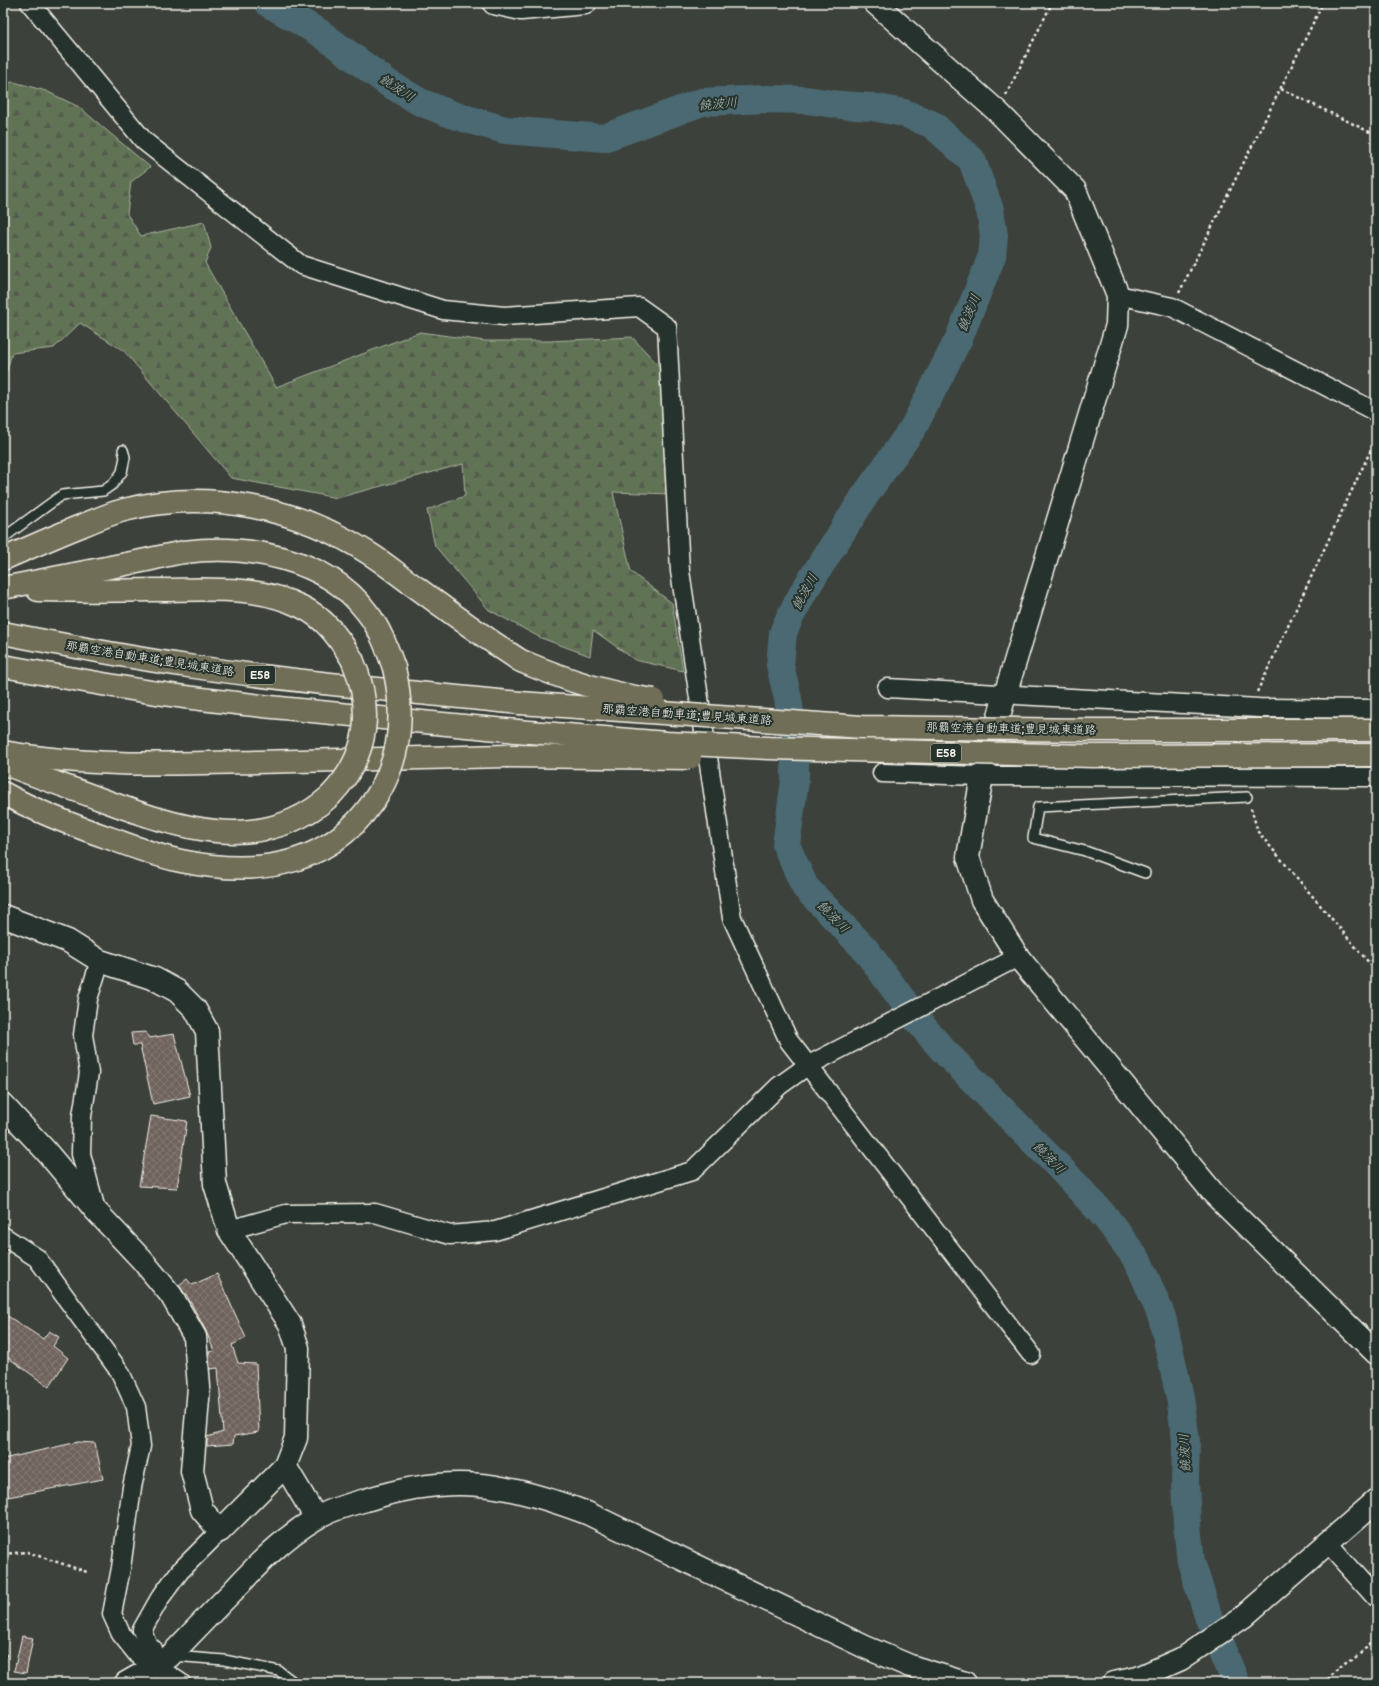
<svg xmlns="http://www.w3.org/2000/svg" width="1379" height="1686" font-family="'Balsamiq Sans','Klee One',sans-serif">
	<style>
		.forest { fill: url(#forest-firs); stroke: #aab29e }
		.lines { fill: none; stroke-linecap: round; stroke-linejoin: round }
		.river { stroke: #4b6972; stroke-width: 28 }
		.building { fill: url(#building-cross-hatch); stroke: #f4f1e8 }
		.service-casing { stroke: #f4f1e8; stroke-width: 12 }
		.minor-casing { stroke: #f4f1e8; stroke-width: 21 }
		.tertiary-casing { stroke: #f4f1e8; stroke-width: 25 }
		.motorway-casing { stroke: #f4f1e8; stroke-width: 25 }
		.path { stroke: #f4f1e8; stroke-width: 2.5; stroke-dasharray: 3 3; stroke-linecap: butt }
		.service { stroke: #26332d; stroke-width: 9 }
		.minor { stroke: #26332d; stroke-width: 18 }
		.tertiary { stroke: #26332d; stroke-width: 22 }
		.motorway { stroke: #716e59; stroke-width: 22 }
		.motorway-bridge-casing { stroke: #f4f1e8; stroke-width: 25; stroke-linecap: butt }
		.motorway-bridge { stroke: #716e59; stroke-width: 22 }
		.labels { text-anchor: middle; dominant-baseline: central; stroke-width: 4; stroke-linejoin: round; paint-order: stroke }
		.shield { fill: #26332d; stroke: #b6b8b0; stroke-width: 1 }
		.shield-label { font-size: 11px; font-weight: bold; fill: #f4f1e8 }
		.street-label { font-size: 12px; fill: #f4f1e8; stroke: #26332d }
		.water-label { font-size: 13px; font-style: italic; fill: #b0bbb9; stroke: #26332d }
	</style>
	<defs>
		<pattern id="forest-firs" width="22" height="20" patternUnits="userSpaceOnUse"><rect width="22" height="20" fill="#617355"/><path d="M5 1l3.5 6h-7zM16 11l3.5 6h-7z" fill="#545b4d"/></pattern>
		<pattern id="building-cross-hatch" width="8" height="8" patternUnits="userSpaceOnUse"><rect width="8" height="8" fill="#70635d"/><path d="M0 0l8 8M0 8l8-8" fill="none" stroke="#857a74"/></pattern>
	</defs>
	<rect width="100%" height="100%" fill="#3c413b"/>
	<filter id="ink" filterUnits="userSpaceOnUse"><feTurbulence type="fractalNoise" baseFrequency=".025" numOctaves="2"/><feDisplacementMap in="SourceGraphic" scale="8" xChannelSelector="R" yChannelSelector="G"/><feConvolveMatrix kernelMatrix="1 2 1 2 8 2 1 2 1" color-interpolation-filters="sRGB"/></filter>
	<g filter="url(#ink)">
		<polygon class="forest" points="14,82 46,91 79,107 150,167 131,182 127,214 141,236 204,222 211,248 205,263 276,387 420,332 485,341 549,341 632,337 662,369 671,494 613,492 631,572 672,603 683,671 635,660 593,630 590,656 541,638 489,610 435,546 427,510 465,496 463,464 337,498 231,478 124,351 80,323 54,348 12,353 3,383 3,83"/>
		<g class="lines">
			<polyline class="river" points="268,3 320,33 388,83 420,102 453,115 505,130 604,138 702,102 767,99 806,100 841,105 872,107 904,113 933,125 972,160 990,210 994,236 992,256 959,338 913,428 866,494 804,591 790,617 783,633 780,665 788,699 795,745 795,780 786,845 805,887 865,949 918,1021 942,1049 1060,1168 1107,1219 1138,1261 1162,1317 1180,1397 1186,1441 1185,1481 1187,1525 1191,1562 1209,1618 1236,1683"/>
		</g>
		<g class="building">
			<polygon points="146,1032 149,1038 174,1034 190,1096 153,1104 140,1045 133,1045 131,1033"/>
			<polygon points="151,1116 187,1121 177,1188 139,1186"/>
			<polygon points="217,1274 246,1338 232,1345 238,1363 256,1364 259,1432 234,1436 233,1444 207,1446 207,1437 223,1432 218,1368 210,1369 209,1352 214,1351 206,1331 186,1294 185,1294 179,1285 187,1279 192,1285"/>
			<polygon points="3,1313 43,1339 49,1331 59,1337 53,1346 68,1358 49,1387 3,1354"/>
			<polygon points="78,1442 95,1443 103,1479 8,1497 3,1481 3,1459"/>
			<polygon points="22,1636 33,1638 26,1673 14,1671"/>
		</g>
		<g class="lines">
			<defs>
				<g id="service">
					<polyline points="3,538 62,495 103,491 113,484 122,472 125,457 123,450"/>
					<polyline points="1145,873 1085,851 1033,838 1038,807 1247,797"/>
					<polyline points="173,1656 224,1660 279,1671 295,1683"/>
				</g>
				<g id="minor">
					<polyline points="30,3 144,141 301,265 443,310 504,316 639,307 667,327 680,571 732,918 789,1041 1031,1354"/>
					<polyline points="1118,295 1172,307 1376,412"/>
					<polyline points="887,688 1259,708 1376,709"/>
					<polyline points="882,773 982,776 1376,777"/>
					<polyline points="96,1210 81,1154 82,1116 89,1073 83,1035 88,999 100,961"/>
					<polyline points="229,1230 286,1214 375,1213 450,1235 495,1231 692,1171 779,1086 807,1066 1018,957"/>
					<polyline points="3,1236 37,1258 120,1372 136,1407 141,1446 132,1487 121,1568 112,1614 121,1634 137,1654 181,1683"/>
					<polyline points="1327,1543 1376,1598"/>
					<polyline points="153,1649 148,1646 142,1630 160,1598 180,1571 220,1531"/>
				</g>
				<g id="tertiary">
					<polyline points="494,3 521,9 585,3"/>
					<polyline points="875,3 998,112 1075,190 1118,295 1117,325 1005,695 982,776 968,857 982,900 1018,957 1214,1194 1376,1353"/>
					<polyline points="3,916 68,941 100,961 155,979 177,991 195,1009 207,1031 215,1184 229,1230 290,1324 298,1348 296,1438 285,1466 316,1518"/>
					<polyline points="3,1105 45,1150 96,1211 142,1260 171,1295 195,1337 199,1387 192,1471 202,1510 220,1531 285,1466"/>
					<path d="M 126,1683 L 156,1666 L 170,1656 C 191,1634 212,1612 233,1591 C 258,1564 283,1538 315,1519 C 327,1511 351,1504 366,1500 C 451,1473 505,1482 587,1513 L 865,1647 L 910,1666 L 965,1683"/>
					<polyline points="1114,1683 1138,1678 1181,1659 1243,1617 1376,1501"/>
				</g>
				<g id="motorway">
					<path d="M 3,559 C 29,548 55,536 81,526 C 95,520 109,514 124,510 C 207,488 299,508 370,554 C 386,564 401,577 417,588 C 451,613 485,638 521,661"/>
					<path d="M 3,588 C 46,580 88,571 131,563 C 149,560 166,555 184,552 C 247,544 326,558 366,611 C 380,628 387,648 394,668"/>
					<path d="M 38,590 C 77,591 115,591 153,590 C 203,590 256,584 302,607 C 325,618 339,638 352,659"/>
					<path d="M 3,633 C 64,645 126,657 188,666 C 298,682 409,692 520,703"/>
					<path d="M 3,666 C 63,677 124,689 185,697 C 296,711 407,720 517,731"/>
					<path d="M 3,752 C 87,767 171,764 256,762 C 339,760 423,758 506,756"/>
					<path d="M 3,763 C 35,776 68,787 100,799 C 176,827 261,858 330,796"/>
					<path d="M 3,793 C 37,812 74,826 112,839 C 134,847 157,856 181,861 C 262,878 337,865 381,789"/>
				</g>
			</defs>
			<use href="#service" class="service-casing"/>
			<use href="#minor" class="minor-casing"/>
			<use href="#tertiary" class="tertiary-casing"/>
			<use href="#motorway" class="motorway-casing"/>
			<g class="path">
				<polyline points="1281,89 1376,135"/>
				<polyline points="1006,95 1052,3"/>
				<polyline points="1179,293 1323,3"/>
				<polyline points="1257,692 1376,439"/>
				<polyline points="1251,808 1258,832 1376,971"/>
				<polyline points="3,1554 27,1552 87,1572"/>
				<polyline points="3,1642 6,1656 3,1672"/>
				<polyline points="1322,1683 1376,1640"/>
			</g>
			<use href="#service" class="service"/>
			<use href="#minor" class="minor"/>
			<use href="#tertiary" class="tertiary"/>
			<use href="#motorway" class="motorway"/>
			<defs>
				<g id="motorway-bridge">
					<path d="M 521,661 C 564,679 607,694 654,700"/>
					<polyline points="520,703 862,727 1094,730 1376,730"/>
					<polyline points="517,731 667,743 769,748 1093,756 1376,755"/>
					<polyline points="506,756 690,758"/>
					<path d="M 381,789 C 402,750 404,710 394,668"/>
					<path d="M 330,796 C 369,756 374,709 352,659"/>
				</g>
			</defs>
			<use href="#motorway-bridge" class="motorway-bridge-casing"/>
			<use href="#motorway-bridge" class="motorway-bridge"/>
		</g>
	</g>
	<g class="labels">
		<g class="shield">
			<rect x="245" y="666" width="30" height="18" rx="3"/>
			<rect x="931" y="744" width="30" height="18" rx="3"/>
		</g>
		<g class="shield-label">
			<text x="260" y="675">E58</text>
			<text x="946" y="753">E58</text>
		</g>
		<g class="street-label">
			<text transform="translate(150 659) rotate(9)">那覇空港自動車道;豊見城東道路</text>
			<text transform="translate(687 715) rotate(4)">那覇空港自動車道;豊見城東道路</text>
			<text transform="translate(1011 729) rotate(1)">那覇空港自動車道;豊見城東道路</text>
		</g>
		<g class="water-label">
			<text transform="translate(397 88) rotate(33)">饒波川</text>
			<text transform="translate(718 104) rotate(-5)">饒波川</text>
			<text transform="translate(969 313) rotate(-68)">饒波川</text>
			<text transform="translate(805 592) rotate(-61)">饒波川</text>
			<text transform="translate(833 917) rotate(46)">饒波川</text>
			<text transform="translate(1049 1158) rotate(46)">饒波川</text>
			<text transform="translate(1185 1453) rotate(-93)">饒波川</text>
		</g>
	</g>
	<rect width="1379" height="1686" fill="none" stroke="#26332d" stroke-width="16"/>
	<rect x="8" y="8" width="1363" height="1670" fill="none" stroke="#f4f1e8" stroke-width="1.5" filter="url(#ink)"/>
</svg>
